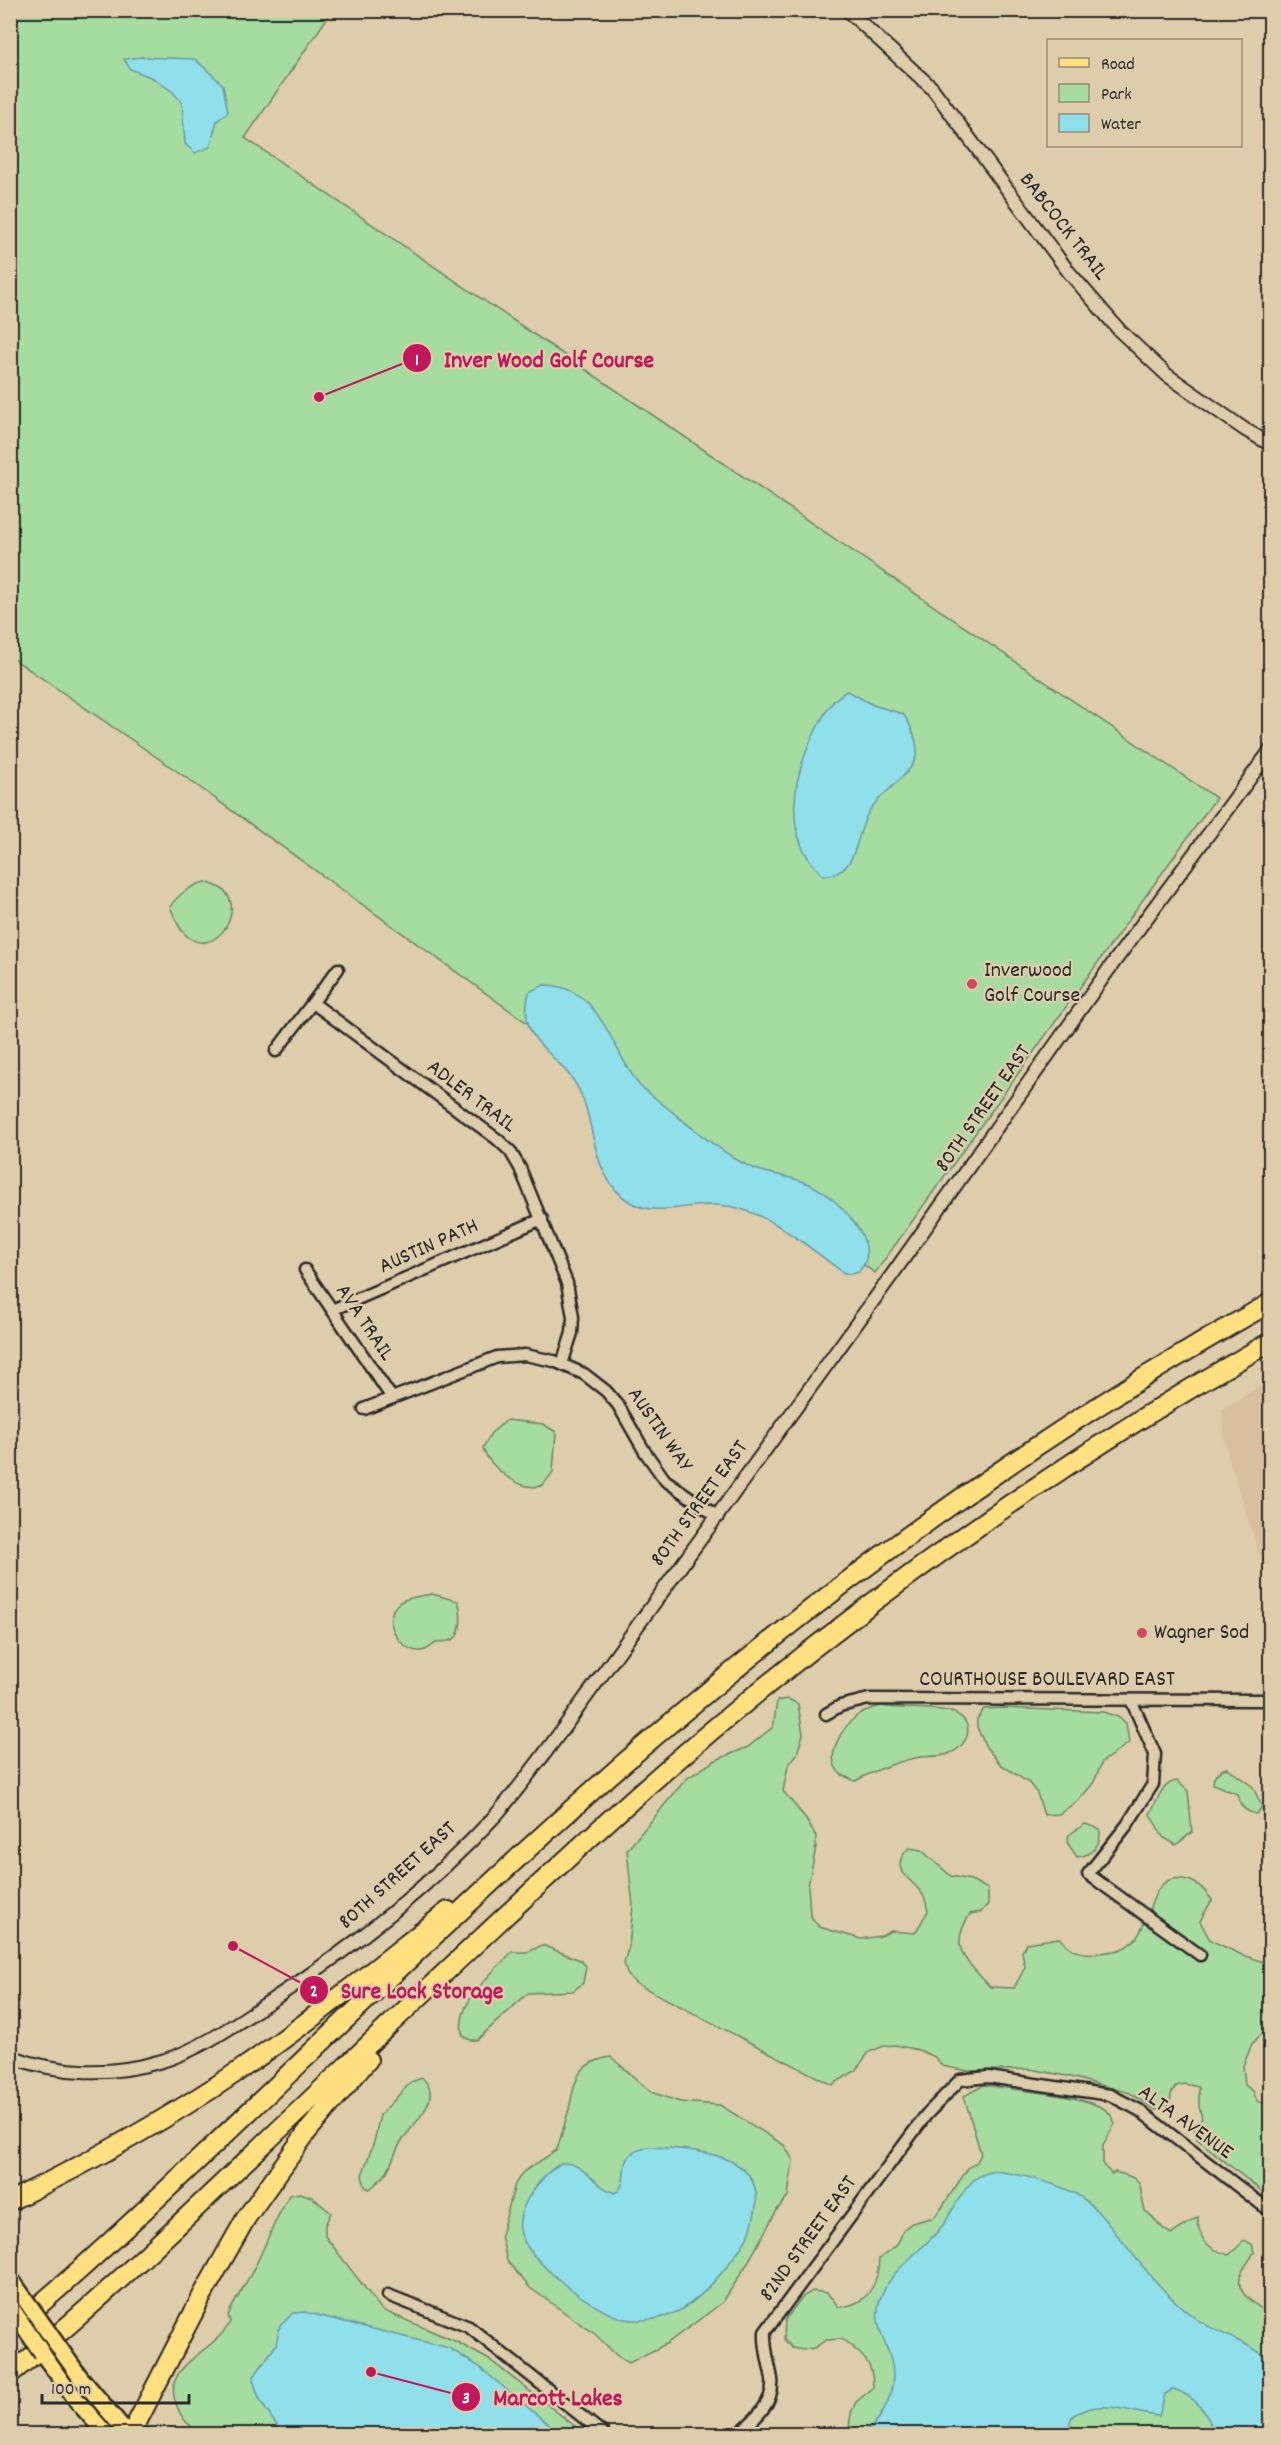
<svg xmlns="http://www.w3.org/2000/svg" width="1281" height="2445" font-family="Dekko,sans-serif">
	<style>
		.built { fill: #d8c09e }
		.green { fill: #a7dca0; stroke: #698466; stroke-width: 1.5 }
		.water { fill: #90e0ec; stroke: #68989f; stroke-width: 1.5 }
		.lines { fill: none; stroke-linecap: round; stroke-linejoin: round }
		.minor-casing { stroke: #2b2b2b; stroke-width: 15 }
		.tertiary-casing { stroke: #2b2b2b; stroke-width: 16 }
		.primary-casing { stroke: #2b2b2b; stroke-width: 20 }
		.motorway-casing { stroke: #2b2b2b; stroke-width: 22 }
		.minor { stroke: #decdab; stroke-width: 10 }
		.tertiary { stroke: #decdab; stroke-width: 12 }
		.primary { stroke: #ffdf80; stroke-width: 15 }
		.motorway { stroke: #ffdf80; stroke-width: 18 }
		.primary-bridge-casing { stroke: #2b2b2b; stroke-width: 20; stroke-linecap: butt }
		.primary-bridge { stroke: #ffdf80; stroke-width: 15 }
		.poi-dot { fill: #d1495b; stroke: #decdab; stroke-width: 2 }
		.labels { text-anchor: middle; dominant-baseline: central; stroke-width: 4.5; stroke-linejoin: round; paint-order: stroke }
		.street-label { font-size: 22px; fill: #2b2b2b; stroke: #decdab }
		.poi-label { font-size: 22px; fill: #2b2b2b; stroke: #decdab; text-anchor: start }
		.leader { fill: none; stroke: #c2185b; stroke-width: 2 }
		.callout-dot { fill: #c2185b; stroke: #decdab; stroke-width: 2 }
		.mark-label { font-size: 18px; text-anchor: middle; font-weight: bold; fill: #fff }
		.callout-label { font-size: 24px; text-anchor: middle; font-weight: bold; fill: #c2185b; stroke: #decdab; stroke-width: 4.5; stroke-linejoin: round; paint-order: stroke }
	</style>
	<rect width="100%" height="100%" fill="#decdab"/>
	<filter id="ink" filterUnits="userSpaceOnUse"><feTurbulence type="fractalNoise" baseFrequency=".0167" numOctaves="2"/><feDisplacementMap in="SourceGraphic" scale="12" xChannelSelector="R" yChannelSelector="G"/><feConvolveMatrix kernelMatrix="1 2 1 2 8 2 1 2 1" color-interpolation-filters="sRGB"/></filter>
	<g filter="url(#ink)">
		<polygon class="built" points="1270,1380 1270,1565 1258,1552 1225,1445 1222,1409"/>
		<g class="green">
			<polygon points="11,11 332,11 245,138 1216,798 875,1273 174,769 11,657"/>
			<path d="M 206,882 C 214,885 222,887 227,894 C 243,917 212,958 187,936 C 178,929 175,917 170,907 C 177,895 193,884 206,882 Z"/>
			<path d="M 507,1420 L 543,1424 L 556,1432 L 553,1472 L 543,1485 C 523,1494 488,1467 483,1448 L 491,1433 Z"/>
			<path d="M 432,1594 L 458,1601 C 461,1610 464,1635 452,1640 C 448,1642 443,1641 438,1642 C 431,1645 427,1652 418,1651 C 397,1649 380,1616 400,1602 C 409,1597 422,1596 432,1594 Z"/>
			<path d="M 788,1699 L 798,1704 L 803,1734 L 797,1754 L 788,1766 L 783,1791 L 803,1815 L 816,1836 L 816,1847 L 808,1886 L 810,1915 L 819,1927 L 861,1939 L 881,1936 L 891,1931 L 915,1933 L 928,1911 C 927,1907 926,1901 924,1897 C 916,1880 885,1871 909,1848 L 921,1850 L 951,1876 L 971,1880 L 988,1889 L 988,1904 L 981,1912 L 970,1914 C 947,1950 967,1960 990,1987 L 1014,1988 L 1025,1967 L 1022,1952 L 1026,1943 L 1059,1938 C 1072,1951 1080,1955 1099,1953 C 1117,1951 1124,1951 1136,1938 C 1152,1921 1149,1873 1183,1879 C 1197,1881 1204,1889 1212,1900 L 1200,1921 L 1210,1940 L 1242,1955 L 1270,1964 L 1270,2025 L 1252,2044 L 1243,2066 L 1245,2085 L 1253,2091 L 1257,2101 L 1270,2105 L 1270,2198 L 1197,2139 L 1194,2129 L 1202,2118 L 1199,2107 L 1199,2087 L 1185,2084 L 1176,2086 L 1171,2094 L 1170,2104 L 1155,2110 L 1130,2093 L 1067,2076 L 1030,2069 L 968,2071 L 942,2066 L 935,2057 L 919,2050 L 895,2045 L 884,2046 L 869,2052 L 855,2071 L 832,2085 L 635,1983 L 627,1974 L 624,1962 L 629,1946 L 633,1906 L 627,1850 L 686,1779 L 714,1761 L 748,1747 L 773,1727 L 777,1701 Z"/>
			<path d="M 881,1706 C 903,1710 932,1706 951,1712 C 978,1720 969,1747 948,1754 C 939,1757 929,1756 920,1757 C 897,1761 876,1770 855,1781 C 851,1779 846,1777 842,1775 C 821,1758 843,1726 859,1714 C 865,1710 874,1708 881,1706 Z"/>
			<polygon points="1003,1708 1103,1712 1118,1717 1126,1723 1129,1743 1102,1762 1094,1782 1080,1799 1059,1814 1044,1815 1037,1793 1029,1783 1000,1764 986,1747 977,1727 977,1719 984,1709"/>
			<path d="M 1227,1768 L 1253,1787 L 1262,1807 L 1256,1814 C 1244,1811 1240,1806 1237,1794 L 1213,1784 C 1213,1776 1220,1769 1227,1768 Z"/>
			<path d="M 1177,1781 L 1188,1791 L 1192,1832 L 1176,1845 L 1163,1837 L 1150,1814 C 1158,1802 1159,1784 1177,1781 Z"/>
			<path d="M 1085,1824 L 1100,1829 C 1101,1845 1093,1855 1077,1857 L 1067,1842 L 1069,1835 Z"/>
			<path d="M 542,1945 L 580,1960 L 586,1966 L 583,1983 L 573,1991 L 528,1993 L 477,2040 L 470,2040 L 463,2036 C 453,2004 493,1973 512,1952 L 528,1952 Z"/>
			<path d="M 611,2057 L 651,2092 L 680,2102 L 720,2105 L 784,2145 L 793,2160 L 788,2196 L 777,2210 L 747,2264 L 723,2302 L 666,2344 L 629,2363 L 617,2356 L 595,2334 L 530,2288 L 507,2261 L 501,2235 L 515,2184 L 523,2172 L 557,2150 C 561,2136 565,2123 569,2109 C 576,2078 576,2063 611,2057 Z"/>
			<path d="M 422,2078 C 446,2098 411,2125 401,2142 C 395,2152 391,2167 384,2176 C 379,2181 374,2185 370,2189 L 365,2187 L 362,2175 L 374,2142 L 380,2115 L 411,2082 Z"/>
			<path d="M 984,2085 C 1016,2090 1073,2094 1101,2107 C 1109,2111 1113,2116 1115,2124 L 1103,2145 L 1103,2165 L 1112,2174 L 1115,2172 C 1148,2180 1137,2184 1145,2211 C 1157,2218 1158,2228 1172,2234 L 1198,2217 C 1198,2240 1208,2249 1229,2255 L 1244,2241 L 1252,2244 L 1254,2252 C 1251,2259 1245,2265 1242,2272 C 1233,2291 1251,2301 1263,2310 L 1270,2309 L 1270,2434 L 848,2434 L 851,2413 L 856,2402 L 873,2388 C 874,2361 861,2354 842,2339 L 826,2340 L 814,2348 L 803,2350 L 792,2348 L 784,2339 L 785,2320 L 802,2297 L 813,2291 L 827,2293 L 839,2307 C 867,2305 878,2285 879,2259 L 897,2245 L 904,2229 L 912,2223 L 934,2217 L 939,2212 L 968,2168 L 977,2162 L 981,2154 L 964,2096 Z"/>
			<path d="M 300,2193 L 312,2197 L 331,2213 L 325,2225 L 325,2236 L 382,2310 L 457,2342 L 491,2361 L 585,2434 L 204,2434 C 189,2427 182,2420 176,2404 C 161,2363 216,2352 230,2322 L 228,2315 C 236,2298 247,2283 255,2266 C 268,2241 274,2219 290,2195 Z"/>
		</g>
		<g class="water">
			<polygon points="141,57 195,59 223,85 228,112 217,121 210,147 195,153 185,144 182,103 173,92 153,78 130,69 124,59"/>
			<path d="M 847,691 L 873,705 L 903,714 C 910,723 920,745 916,757 C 910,777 878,794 868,813 C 855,836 858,877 823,875 C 780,837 793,775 816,730 C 824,715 831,699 847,691 Z"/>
			<path d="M 544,985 C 601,985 610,1049 640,1086 C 672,1111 704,1140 739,1161 C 759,1174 782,1174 804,1182 C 829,1190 872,1231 866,1260 C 865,1264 861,1268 859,1272 L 851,1274 L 844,1273 C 806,1246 765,1207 717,1205 C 678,1203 645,1224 615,1189 C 588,1158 596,1112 573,1080 C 549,1046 517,1040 529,992 Z"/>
			<path d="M 649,2147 C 692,2149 768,2152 755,2212 C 752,2225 750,2236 742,2246 C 724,2271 700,2303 670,2315 C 657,2320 634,2322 621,2318 C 593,2310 525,2260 520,2230 C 516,2206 542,2175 561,2163 C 584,2161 595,2188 615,2193 C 635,2180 608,2156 649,2147 Z"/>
			<path d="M 995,2171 C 1020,2174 1052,2182 1074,2193 C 1094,2203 1109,2225 1122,2241 C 1143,2267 1165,2295 1191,2315 C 1215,2334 1246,2340 1270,2360 L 1270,2434 L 1214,2434 C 1208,2412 1195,2396 1173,2389 L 1165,2394 L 1159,2416 C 1133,2414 1105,2399 1080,2412 C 1073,2415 1070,2416 1070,2425 L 1080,2434 L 865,2434 C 885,2416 898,2387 891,2360 C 886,2342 875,2327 878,2307 C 885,2270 922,2253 943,2225 C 953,2211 961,2191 974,2180 C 980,2175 988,2172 995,2171 Z"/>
			<path d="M 305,2312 L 449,2348 L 478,2366 L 560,2434 L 284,2434 C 270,2417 257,2400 253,2378 L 276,2345 L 280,2326 L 293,2313 Z"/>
		</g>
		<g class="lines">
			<defs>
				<g id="minor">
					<polyline points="313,1003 497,1139 510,1151 520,1168 567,1283 573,1317 572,1333 562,1364"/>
					<polyline points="276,1051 338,969"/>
					<polyline points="305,1270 392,1398"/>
					<polyline points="332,1310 542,1219"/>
					<polyline points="364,1409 497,1357 525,1355 554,1361 584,1374 606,1391 618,1405 645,1452 665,1480 718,1517"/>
					<polyline points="1131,1700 1155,1754 1153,1784 1127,1825 1088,1874 1200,1955"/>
					<polyline points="826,1714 840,1706 869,1699 1270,1700"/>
					<polyline points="388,2295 469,2327 604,2434"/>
					<path d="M 738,2434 C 753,2421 775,2403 772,2379 C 769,2362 764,2349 765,2332 L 926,2115 L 960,2080 L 988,2077 L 1110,2095 L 1139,2110 L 1270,2211"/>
				</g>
				<g id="tertiary">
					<polyline points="847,10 932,88 1068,271 1120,331 1167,375 1244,429 1270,444"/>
					<path d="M 10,2056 C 59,2075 112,2076 162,2061 C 202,2049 237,2023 272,2000 C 354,1947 428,1888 495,1816 C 522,1785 546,1752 570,1719 L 894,1272 L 1114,962 L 1270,751"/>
				</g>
				<g id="primary">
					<polyline points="42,2353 78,2402 106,2434"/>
					<polyline points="80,2377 128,2434"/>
				</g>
				<g id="motorway">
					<path d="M 10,2201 C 88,2163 165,2121 237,2072 C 310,2022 378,1966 448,1911"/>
					<path d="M 10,2330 C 82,2270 149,2206 216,2143 C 331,2034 445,1923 563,1817 C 780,1621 1015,1446 1270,1303"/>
					<path d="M 10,2374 C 94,2307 170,2232 248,2159 C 373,2041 497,1921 625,1806 C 822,1629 1040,1473 1270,1342"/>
					<polyline points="131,2434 202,2296 246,2218 307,2132 368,2060"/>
				</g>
			</defs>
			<use href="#minor" class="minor-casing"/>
			<use href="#tertiary" class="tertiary-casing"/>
			<use href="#primary" class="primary-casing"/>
			<use href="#motorway" class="motorway-casing"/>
			<use href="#minor" class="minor"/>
			<use href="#tertiary" class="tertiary"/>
			<use href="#primary" class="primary"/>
			<use href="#motorway" class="motorway"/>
			<defs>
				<g id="primary-bridge">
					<polyline points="10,2278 80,2377"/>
					<polyline points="10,2306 42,2353"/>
				</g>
			</defs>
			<use href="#primary-bridge" class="primary-bridge-casing"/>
			<use href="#primary-bridge" class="primary-bridge"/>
		</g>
	</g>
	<g class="poi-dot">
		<circle cx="972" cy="984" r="6"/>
		<circle cx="1142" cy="1633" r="6"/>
	</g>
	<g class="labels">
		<g class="street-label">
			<text transform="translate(1063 227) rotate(52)">BABCOCK TRAIL</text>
			<text transform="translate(471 1097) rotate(37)">ADLER TRAIL</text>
			<text transform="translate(984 1109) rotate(-55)">80TH STREET EAST</text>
			<text transform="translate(429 1247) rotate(-24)">AUSTIN PATH</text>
			<text transform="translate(364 1323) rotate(56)">AVA TRAIL</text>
			<text transform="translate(659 1430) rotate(55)">AUSTIN WAY</text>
			<text transform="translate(700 1504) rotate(-54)">80TH STREET EAST</text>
			<text x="1047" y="1680">COURTHOUSE BOULEVARD EAST</text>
			<text transform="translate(398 1876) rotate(-42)">80TH STREET EAST</text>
			<text transform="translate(1185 2123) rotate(36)">ALTA AVENUE</text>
			<text transform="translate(809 2239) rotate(-54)">82ND STREET EAST</text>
		</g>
		<g class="poi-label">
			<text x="984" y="971">Inverwood<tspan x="984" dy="25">Golf Course</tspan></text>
			<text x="1154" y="1633">Wagner Sod</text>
		</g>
	</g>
	<path class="leader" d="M319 397L417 358M233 1946L314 1990M371 2372L466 2397"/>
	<g class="callout-dot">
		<circle cx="319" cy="397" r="6"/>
		<circle cx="233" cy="1946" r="6"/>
		<circle cx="371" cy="2372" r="6"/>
		<circle cx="417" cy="358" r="15"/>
		<circle cx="314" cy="1990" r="15"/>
		<circle cx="466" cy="2397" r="15"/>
	</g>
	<g class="mark-label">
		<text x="417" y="365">1</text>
		<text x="314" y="1996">2</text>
		<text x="466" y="2403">3</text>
	</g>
	<g class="callout-label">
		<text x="549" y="367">Inver Wood Golf Course</text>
		<text x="422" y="1998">Sure Lock Storage</text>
		<text x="558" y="2405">Marcott Lakes</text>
	</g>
	<rect width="1281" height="2445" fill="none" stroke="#decdab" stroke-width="36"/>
	<rect x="18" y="18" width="1245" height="2409" fill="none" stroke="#2b2b2b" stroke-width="2" filter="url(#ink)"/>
	<rect x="1047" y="39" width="195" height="108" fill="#decdab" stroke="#968c78" stroke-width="1.5"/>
	<rect x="1059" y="58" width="30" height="9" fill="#ffdf80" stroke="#968c78" stroke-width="1.5"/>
	<text x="1101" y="69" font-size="18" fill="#2b2b2b">Road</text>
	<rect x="1059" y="84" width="30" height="18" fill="#a7dca0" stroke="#968c78" stroke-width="1.5"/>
	<text x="1101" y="99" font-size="18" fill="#2b2b2b">Park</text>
	<rect x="1059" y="114" width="30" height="18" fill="#90e0ec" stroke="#968c78" stroke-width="1.5"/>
	<text x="1101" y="129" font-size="18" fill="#2b2b2b">Water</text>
	<path d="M42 2394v9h147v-9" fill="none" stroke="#2b2b2b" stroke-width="3"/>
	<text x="51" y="2394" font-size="18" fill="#2b2b2b" stroke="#decdab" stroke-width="4.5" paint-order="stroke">100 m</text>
</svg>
